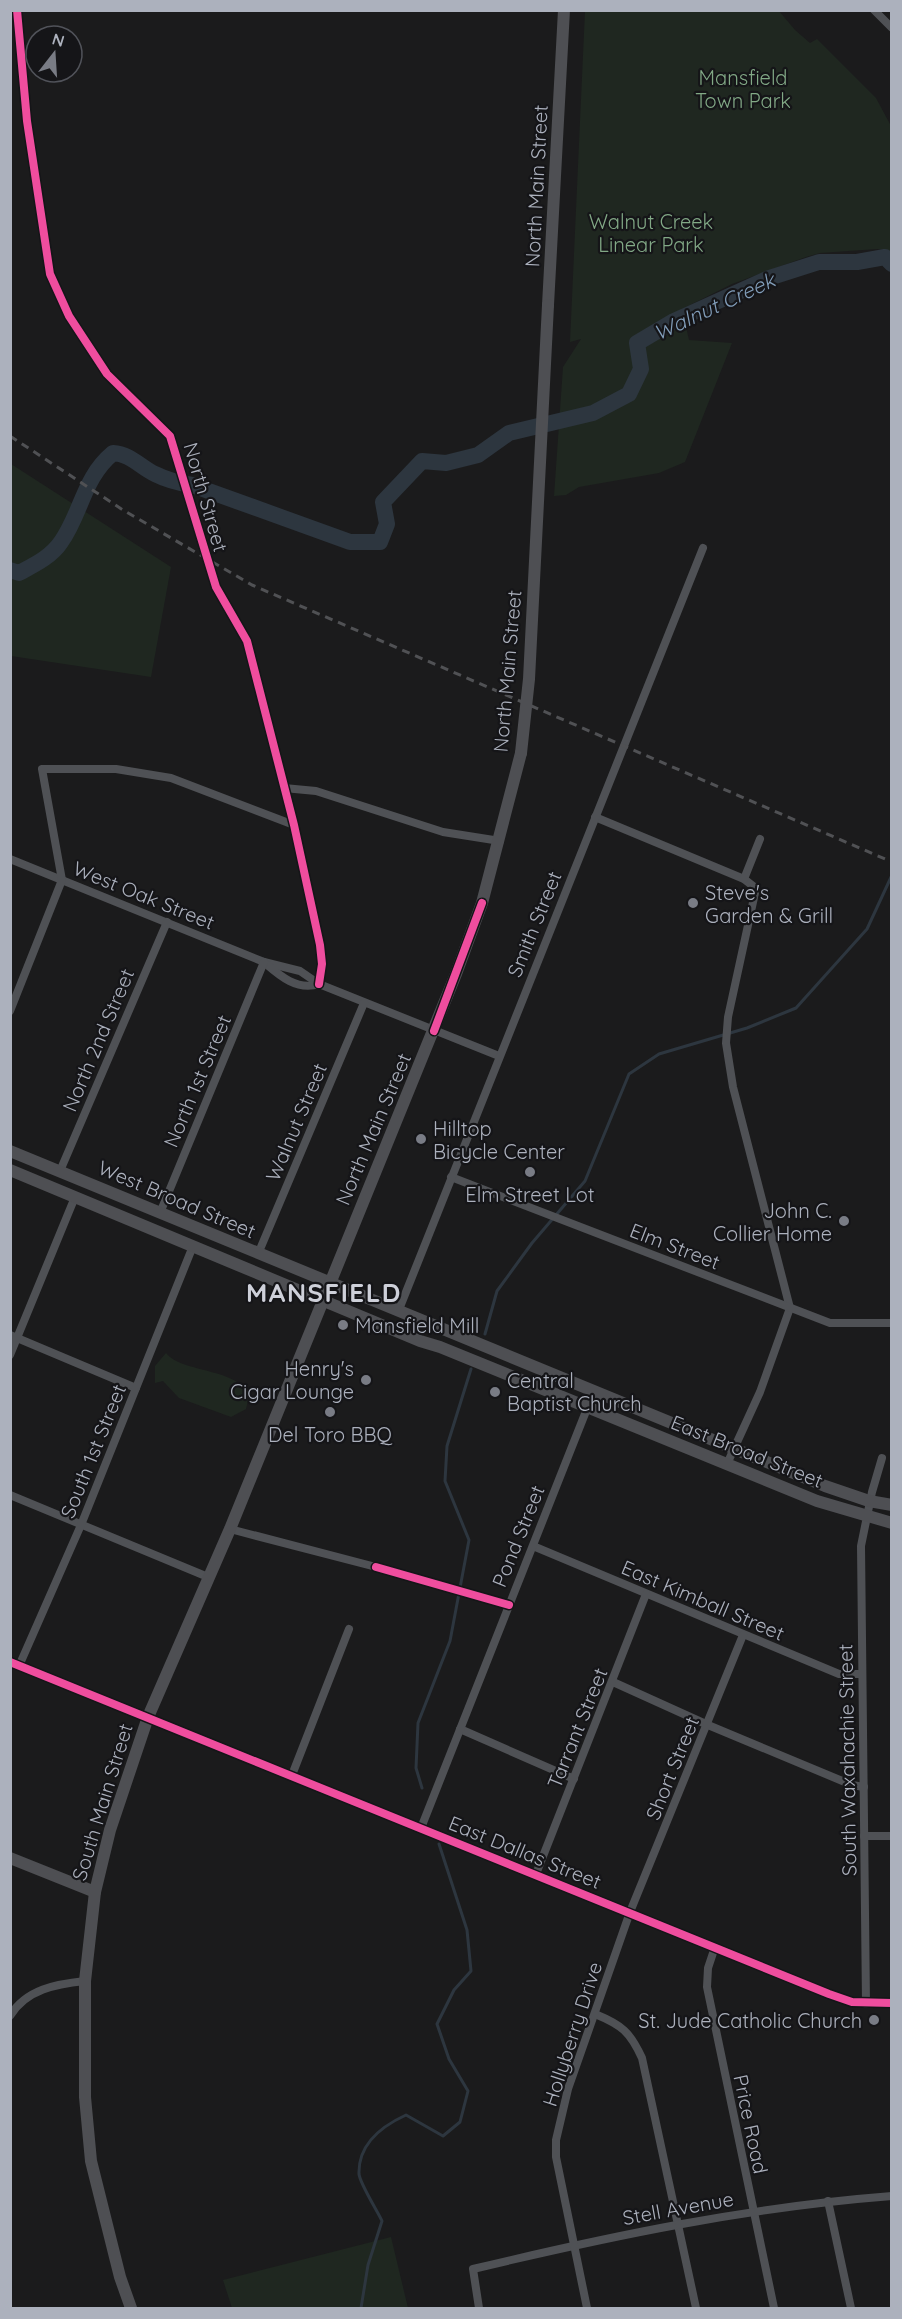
<svg xmlns="http://www.w3.org/2000/svg" width="902" height="2319" font-family="Quicksand,sans-serif">
	<style>
		.green { fill: #1f2720 }
		.lines { fill: none; stroke-linecap: round; stroke-linejoin: round }
		.stream { stroke: #2d363f; stroke-width: 3 }
		.river { stroke: #2d363f; stroke-width: 16 }
		.street { stroke: #4f5155; stroke-width: 8 }
		.secondary { stroke: #4e4f53; stroke-width: 12 }
		.rail { stroke: #505154; stroke-width: 3; stroke-dasharray: 8 6; stroke-linecap: butt }
		.secondary-bridge { stroke: #4e4f53; stroke-width: 12 }
		.cycleway-casing { stroke: #151518; stroke-width: 11 }
		.cycleway { stroke: #ef4d9e; stroke-width: 8 }
		.poi-dot { fill: #797c85; stroke: #151518; stroke-width: 2 }
		.labels { text-anchor: middle; dominant-baseline: central; stroke-width: 4.5; stroke-linejoin: round; paint-order: stroke }
		.park-label { font-size: 20px; fill: #82a986; stroke: #151518 }
		.street-label { font-size: 20px; fill: #acb1bd; stroke: #151518 }
		.poi-label { font-size: 20px; fill: #acb1bd; stroke: #151518; text-anchor: start }
		.water-label { font-size: 21px; font-style: italic; fill: #829eba; stroke: #151518 }
		.district-label { font-size: 26px; font-weight: bold; letter-spacing: 1.5px; fill: #ced0d9; stroke: #151518 }
	</style>
	<rect width="100%" height="100%" fill="#1b1b1c"/>
	<g class="green">
		<polygon points="585,11 779,11 795,30 810,43 817,39 876,98 891,126 891,256 886,250 877,249 820,253 806,257 732,284 682,309 689,340 732,343 685,462 659,473 579,487 566,495 554,496 563,367 581,339 570,342"/>
		<polygon points="11,464 171,567 151,677 11,656"/>
		<path d="M 166,1353 C 181,1373 240,1368 249,1396 L 246,1409 L 231,1417 L 179,1398 L 163,1381 L 155,1383 L 155,1366 Z"/>
		<polygon points="391,2237 408,2308 232,2308 223,2280"/>
	</g>
	<g class="lines">
		<g class="stream">
			<polyline points="485,1334 497,1291 532,1243 585,1181 629,1074 659,1054 747,1028 796,1008 867,929 892,875"/>
			<polyline points="422,1788 416,1768 418,1723 450,1641 469,1540 445,1481 447,1446 471,1369"/>
			<path d="M 361,2308 L 368,2265 L 382,2221 C 377,2210 360,2184 359,2174 C 358,2144 382,2126 406,2115 L 443,2136 L 460,2122 L 468,2091 L 449,2059 L 437,2024 L 454,1990 L 471,1971 L 467,1930 L 439,1844"/>
		</g>
		<path class="river" d="M 10,570 L 19,573 C 34,565 51,557 61,542 C 82,512 83,478 113,453 C 131,454 140,467 155,474 C 167,480 178,483 192,485 L 350,542 L 380,542 L 387,524 L 383,502 L 422,461 L 446,463 L 478,455 L 509,433 L 593,413 L 629,394 L 641,369 L 637,343 L 674,321 L 769,278 L 819,262 L 857,262 L 885,257 L 892,264"/>
		<g class="street">
			<polyline points="17,10 27,121 50,274 69,316 107,374 170,436 216,587 247,641 294,825 320,945 322,964 319,984"/>
			<polyline points="874,10 892,28"/>
			<polyline points="284,788 316,791 443,832 500,841"/>
			<polyline points="595,817 744,879 753,886 755,893 728,1017 726,1043 733,1087 790,1308 760,1392 727,1464"/>
			<polyline points="10,859 264,962 300,971 319,984 499,1056"/>
			<polyline points="744,879 760,839"/>
			<path d="M 265,963 C 280,976 297,991 319,984"/>
			<polyline points="10,1011 62,880 42,769 116,769 171,778 294,825"/>
			<polyline points="60,1171 167,922"/>
			<polyline points="451,1177 830,1323 892,1323"/>
			<polyline points="160,1213 264,962"/>
			<polyline points="258,1254 364,1003"/>
			<polyline points="398,1312 703,548"/>
			<polyline points="10,1335 136,1388"/>
			<polyline points="10,1355 75,1197"/>
			<polyline points="10,1495 208,1577"/>
			<polyline points="230,1529 376,1567"/>
			<polyline points="533,1546 839,1674 862,1674"/>
			<polyline points="10,1662 829,1994 852,2002 892,2003"/>
			<polyline points="19,1666 81,1525 193,1246"/>
			<polyline points="613,1682 708,1725 852,1785 864,1787"/>
			<polyline points="460,1729 574,1779"/>
			<polyline points="292,1775 349,1629"/>
			<polyline points="421,1828 594,1391"/>
			<polyline points="864,1836 892,1836"/>
			<polyline points="536,1874 646,1594"/>
			<polyline points="715,1947 708,1968 707,1987 774,2308"/>
			<polyline points="866,2004 861,1546 872,1492 882,1458"/>
			<path d="M 595,2014 C 622,2025 630,2032 642,2058 L 696,2308"/>
			<path d="M 10,2016 C 26,1989 57,1984 85,1981"/>
			<polyline points="828,2201 851,2308"/>
			<path d="M 479,2308 L 473,2269 C 611,2236 749,2207 892,2196"/>
			<polyline points="587,2308 556,2157 556,2140 568,2089 630,1912 743,1635"/>
		</g>
		<g class="secondary">
			<polyline points="548,305 564,10"/>
			<polyline points="10,1151 825,1486 869,1501 892,1505"/>
			<polyline points="10,1170 420,1341 440,1347 817,1501 892,1523"/>
			<polyline points="10,1858 95,1892"/>
			<polyline points="131,2308 120,2277 91,2161 85,2097 85,1981 95,1892 110,1830 148,1717 230,1529 456,974 482,903 521,753"/>
		</g>
		<polyline class="rail" points="10,436 123,510 252,585 892,862"/>
		<polyline class="secondary-bridge" points="521,753 529,679 548,305"/>
		<defs>
			<g id="cycleway">
				<polyline points="17,10 27,121 50,274 69,316 107,374 170,436 216,587 247,641 294,825 320,945 322,964 319,984"/>
				<polyline points="434,1031 482,903"/>
				<polyline points="376,1567 509,1605"/>
				<polyline points="10,1662 829,1994 852,2002 892,2003"/>
			</g>
		</defs>
		<use href="#cycleway" class="cycleway-casing"/>
		<use href="#cycleway" class="cycleway"/>
	</g>
	<g class="poi-dot">
		<circle cx="693" cy="903" r="6"/>
		<circle cx="421" cy="1139" r="6"/>
		<circle cx="530" cy="1172" r="6"/>
		<circle cx="844" cy="1221" r="6"/>
		<circle cx="343" cy="1325" r="6"/>
		<circle cx="366" cy="1380" r="6"/>
		<circle cx="495" cy="1392" r="6"/>
		<circle cx="330" cy="1412" r="6"/>
		<circle cx="874" cy="2020" r="6"/>
	</g>
	<g class="labels">
		<g class="park-label">
			<text x="743" y="77">Mansfield<tspan x="743" dy="23">Town Park</tspan></text>
			<text x="651" y="221">Walnut Creek<tspan x="651" dy="23">Linear Park</tspan></text>
		</g>
		<g class="street-label">
			<text transform="translate(536 186) rotate(-87)">North Main Street</text>
			<text transform="translate(206 497) rotate(74)">North Street</text>
			<text transform="translate(507 671) rotate(-85)">North Main Street</text>
			<text transform="translate(144 895) rotate(22)">West Oak Street</text>
			<text transform="translate(534 924) rotate(-68)">Smith Street</text>
			<text transform="translate(98 1040) rotate(-67)">North 2nd Street</text>
			<text transform="translate(197 1081) rotate(-67)">North 1st Street</text>
			<text transform="translate(296 1122) rotate(-67)">Walnut Street</text>
			<text transform="translate(373 1129) rotate(-67)">North Main Street</text>
			<text transform="translate(177 1199) rotate(23)">West Broad Street</text>
			<text transform="translate(675 1246) rotate(21)">Elm Street</text>
			<text transform="translate(93 1451) rotate(-68)">South 1st Street</text>
			<text transform="translate(747 1451) rotate(22)">East Broad Street</text>
			<text transform="translate(518 1536) rotate(-68)">Pond Street</text>
			<text transform="translate(703 1600) rotate(23)">East Kimball Street</text>
			<text transform="translate(577 1728) rotate(-68)">Tarrant Street</text>
			<text transform="translate(847 1760) rotate(-91)">South Waxahachie Street</text>
			<text transform="translate(672 1768) rotate(-68)">Short Street</text>
			<text transform="translate(102 1802) rotate(-73)">South Main Street</text>
			<text transform="translate(525 1852) rotate(22)">East Dallas Street</text>
			<text transform="translate(572 2034) rotate(-72)">Hollyberry Drive</text>
			<text transform="translate(751 2124) rotate(78)">Price Road</text>
			<text transform="translate(678 2208) rotate(-10)">Stell Avenue</text>
		</g>
		<g class="poi-label">
			<text x="705" y="892">Steve's<tspan x="705" dy="23">Garden &amp; Grill</tspan></text>
			<text x="433" y="1128">Hilltop<tspan x="433" dy="23">Bicycle Center</tspan></text>
			<text x="530" y="1194" text-anchor="middle">Elm Street Lot</text>
			<text x="832" y="1210" text-anchor="end">John C.<tspan x="832" dy="23">Collier Home</tspan></text>
			<text x="355" y="1325">Mansfield Mill</text>
			<text x="354" y="1368" text-anchor="end">Henry's<tspan x="354" dy="23">Cigar Lounge</tspan></text>
			<text x="507" y="1380">Central<tspan x="507" dy="23">Baptist Church</tspan></text>
			<text x="330" y="1434" text-anchor="middle">Del Toro BBQ</text>
			<text x="862" y="2020" text-anchor="end">St. Jude Catholic Church</text>
		</g>
		<g class="water-label">
			<text transform="translate(714 306) rotate(-25)">Walnut Creek</text>
		</g>
		<g class="district-label">
			<text x="324" y="1292">MANSFIELD</text>
		</g>
	</g>
	<rect width="902" height="2319" fill="none" stroke="#acb1bd" stroke-width="24"/>
	<g transform="translate(54 54) rotate(17)"><circle r="28" fill="#151518" stroke="#51535a" stroke-width="1.5"/>
	<path d="M0-4.5L10 22L0 15L-10 22Z" fill="#797c85"/>
	<text y="-9" font-size="16" font-weight="bold" text-anchor="middle" fill="#acb1bd">N</text>
	</g>
</svg>
